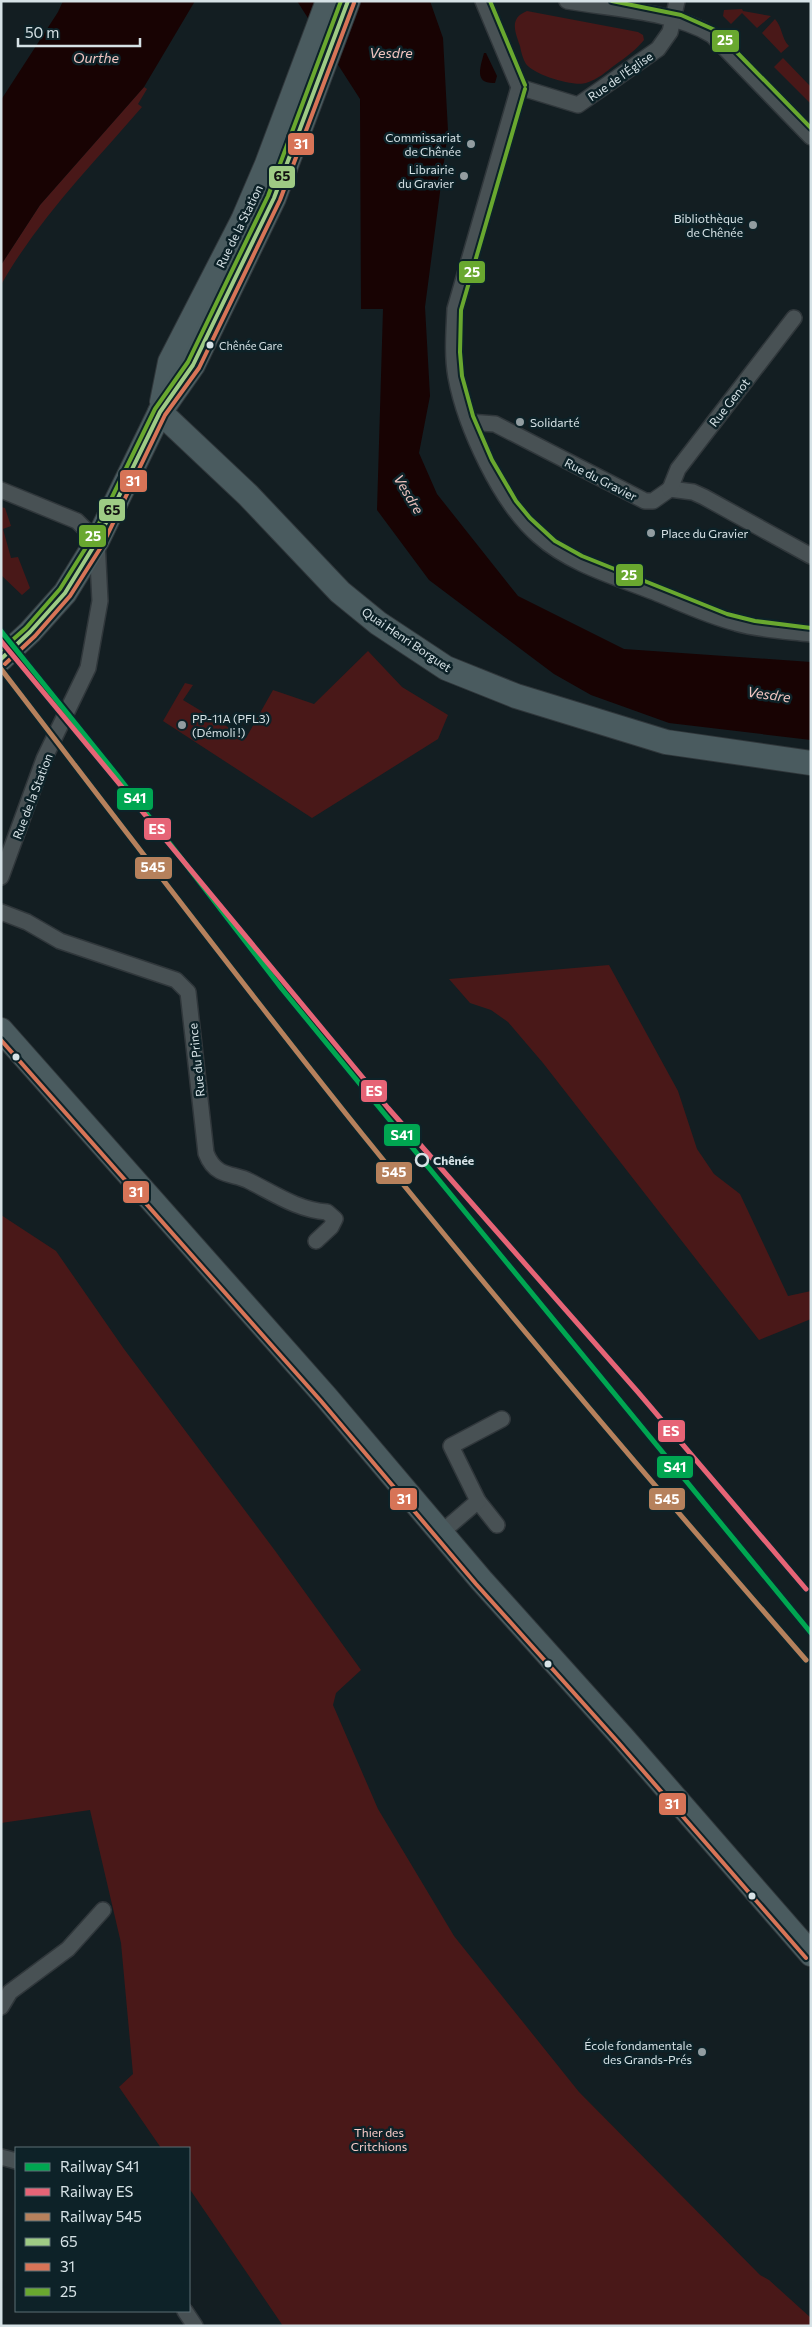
<svg xmlns="http://www.w3.org/2000/svg" width="812" height="2327" font-family="Commissioner,sans-serif">
	<style>
		.green { fill: #491818 }
		.water { fill: #180303 }
		.lines { fill: none; stroke-linecap: round; stroke-linejoin: round }
		.street-casing { stroke: #30373b; stroke-width: 18 }
		.primary-casing { stroke: #30373b; stroke-width: 26 }
		.street { stroke: #485154; stroke-width: 15 }
		.primary { stroke: #4a5b5f; stroke-width: 24 }
		.bus-1-casing { stroke: #0d2228; stroke-width: 8 }
		.bus-2-casing { stroke: #0d2228; stroke-width: 8 }
		.bus-3-casing { stroke: #0d2228; stroke-width: 8 }
		.bus-1 { stroke: #9ecb84; stroke-width: 4 }
		.bus-2 { stroke: #d77457; stroke-width: 4 }
		.bus-3 { stroke: #69a82f; stroke-width: 4 }
		.rail-1-casing { stroke: #0d2228; stroke-width: 9 }
		.rail-2-casing { stroke: #0d2228; stroke-width: 9 }
		.rail-3-casing { stroke: #0d2228; stroke-width: 9 }
		.rail-1 { stroke: #00a651; stroke-width: 5 }
		.rail-2 { stroke: #e66476; stroke-width: 5 }
		.rail-3 { stroke: #b6815c; stroke-width: 5 }
		.poi-dot { fill: #929da1; stroke: #0d2228; stroke-width: 2 }
		.bus-dot { fill: #d6e2e6; stroke: #0d2228; stroke-width: 2 }
		.stop-dot { fill: #0d2228; stroke: #d6e2e6; stroke-width: 2.5 }
		.labels { text-anchor: middle; dominant-baseline: central; stroke-width: 5; stroke-linejoin: round; paint-order: stroke }
		.bus-label { font-size: 11px; fill: #d6e2e6; stroke: #0d2228; text-anchor: start }
		.street-label { font-size: 12px; fill: #d6e2e6; stroke: #0d2228 }
		.poi-label { font-size: 12px; fill: #d6e2e6; stroke: #0d2228; text-anchor: end }
		.stop-label { font-size: 12px; font-weight: bold; fill: #d6e2e6; stroke: #0d2228; text-anchor: start }
		.park-label { font-size: 12px; fill: #faceca; stroke: #0d2228 }
		.water-label { font-size: 14px; font-style: italic; fill: #f1c5c1; stroke: #0d2228 }
		.line-badge { stroke: #0d2228; stroke-width: 2 }
		.badge-label { font-size: 14px; text-anchor: middle; font-weight: bold; fill: #fff }
		.pale-badge-label { font-size: 14px; text-anchor: middle; font-weight: bold; fill: #111 }
	</style>
	<rect width="100%" height="100%" fill="#131e22"/>
	<g class="green">
		<polygon points="742,9 743,11 771,16 757,28 742,13 731,24 723,16 724,10"/>
		<path d="M 527,11 L 638,32 L 643,35 L 644,40 C 636,50 626,57 615,65 C 607,71 597,80 586,83 C 574,87 534,75 526,64 C 523,59 521,52 520,46 C 515,31 509,18 527,11 Z"/>
		<path d="M 775,19 C 783,28 781,38 789,46 L 781,53 L 762,33 Z"/>
		<polygon points="783,58 811,87 811,104 774,67"/>
		<path d="M 144,87 L 147,89 L 138,104 L 142,107 C 93,164 38,219 1,285 L 1,265 L 40,205 Z"/>
		<polygon points="1,507 5,508 11,526 3,529 11,558 18,557 30,588 22,595 1,575"/>
		<polygon points="368,651 402,687 448,715 438,739 312,818 163,721 185,683 193,685 183,700 246,738 273,690 314,704"/>
		<polygon points="609,965 678,1091 697,1149 714,1174 740,1194 788,1296 811,1291 811,1319 759,1340 543,1063 508,1022 491,1010 470,1003 449,979"/>
		<polygon points="1,1215 56,1251 124,1349 276,1552 361,1670 336,1693 333,1705 378,1809 454,1936 579,2092 760,2275 769,2280 811,2318 811,2326 283,2326 189,2188 189,2148 161,2148 119,2087 133,2074 121,1943 90,1810 1,1823"/>
	</g>
	<g class="water">
		<polygon points="63,1 195,1 144,87 40,205 1,265 1,100 58,12"/>
		<polygon points="297,1 430,1 443,38 448,131 425,307 430,396 419,453 437,494 518,596 624,649 811,662 811,740 669,723 591,695 554,674 429,580 377,510 383,309 361,309 360,99"/>
		<path d="M 484,53 L 486,53 L 497,76 L 495,83 C 474,84 480,68 484,53 Z"/>
	</g>
	<g class="lines">
		<defs>
			<g id="street">
				<polyline points="483,1 519,87"/>
				<path d="M 567,1 C 611,9 673,11 712,35 L 811,137"/>
				<path d="M 519,87 L 455,309 C 454,332 452,355 456,377 C 465,426 501,504 539,536 C 570,564 616,577 654,592 C 681,603 708,616 736,623 C 760,630 786,631 811,634"/>
				<polyline points="519,87 578,105 658,49 670,32 677,1"/>
				<polyline points="469,422 495,424 645,501 653,501 670,489 693,492 704,497 811,556"/>
				<polyline points="670,489 678,469 794,318"/>
				<polyline points="1,490 77,521 97,541 100,601 88,668 44,759 1,877"/>
				<path d="M 1,912 L 27,922 L 60,941 L 176,980 L 188,992 L 206,1153 C 209,1161 213,1167 220,1171 C 229,1176 240,1176 249,1181 C 275,1194 298,1210 327,1212 L 335,1219 L 331,1227 L 316,1241"/>
				<polyline points="478,1501 497,1525"/>
				<polyline points="442,1532 478,1501 451,1446 502,1419"/>
				<polyline points="1,2007 10,1992 68,1949 103,1910"/>
				<polyline points="1,2157 16,2161"/>
				<polyline points="185,2311 195,2326"/>
			</g>
			<g id="primary">
				<polyline points="162,402 170,362 243,220 267,164 328,1"/>
				<polyline points="160,412 248,495 340,592 378,623 446,668 516,696 666,742 811,763"/>
				<polyline points="1,659 30,632 65,593 97,541 160,412 193,365 274,198 348,1"/>
				<polyline points="1,1030 326,1397 481,1580 623,1738 811,1954"/>
			</g>
		</defs>
		<use href="#street" class="street-casing"/>
		<use href="#primary" class="primary-casing"/>
		<use href="#street" class="street"/>
		<use href="#primary" class="primary"/>
		<defs>
			<polyline id="bus-1" points="1,659 30,632 65,593 97,541 160,412 193,365 274,198 348,1"/>
			<g id="bus-2">
				<polyline points="5,664 35,636 70,596 103,544 165,415 199,368 280,200 354,3"/>
				<polyline points="1,1040 321,1401 476,1584 618,1742 806,1958"/>
			</g>
			<g id="bus-3">
				<polyline points="490,1 525,85"/>
				<polyline points="612,1 681,15 715,30 811,128"/>
				<polyline points="525,89 461,310 460,352 462,376 473,416 492,460 516,501 530,518 555,541 582,556 727,614 755,621 811,628"/>
				<polyline points="1,650 26,628 60,589 92,538 155,409 188,362 268,196 341,1"/>
			</g>
		</defs>
		<use href="#bus-1" class="bus-1-casing"/>
		<use href="#bus-2" class="bus-2-casing"/>
		<use href="#bus-3" class="bus-3-casing"/>
		<use href="#bus-1" class="bus-1"/>
		<use href="#bus-2" class="bus-2"/>
		<use href="#bus-3" class="bus-3"/>
		<defs>
			<polyline id="rail-1" points="1,631 117,775 282,989 811,1633"/>
			<polyline id="rail-2" points="1,641 388,1108 637,1391 806,1589"/>
			<path id="rail-3" d="M 1,669 C 121,825 240,982 363,1135 C 507,1313 656,1488 806,1660"/>
		</defs>
		<use href="#rail-1" class="rail-1-casing"/>
		<use href="#rail-2" class="rail-2-casing"/>
		<use href="#rail-3" class="rail-3-casing"/>
		<use href="#rail-1" class="rail-1"/>
		<use href="#rail-2" class="rail-2"/>
		<use href="#rail-3" class="rail-3"/>
	</g>
	<g class="poi-dot">
		<circle cx="471" cy="144" r="5"/>
		<circle cx="464" cy="176" r="5"/>
		<circle cx="753" cy="225" r="5"/>
		<circle cx="520" cy="422" r="5"/>
		<circle cx="651" cy="533" r="5"/>
		<circle cx="182" cy="725" r="5"/>
		<circle cx="702" cy="2052" r="5"/>
	</g>
	<g class="bus-dot">
		<circle cx="210" cy="345" r="4.5"/>
		<circle cx="16" cy="1057" r="4.5"/>
		<circle cx="548" cy="1664" r="4.5"/>
		<circle cx="752" cy="1896" r="4.5"/>
	</g>
	<circle class="stop-dot" cx="422" cy="1160" r="6"/>
	<g class="labels">
		<g class="bus-label">
			<text x="219" y="345">Chênée Gare</text>
		</g>
		<g class="street-label">
			<text transform="translate(620 76) rotate(-35)">Rue de l'Église</text>
			<text transform="translate(239 226) rotate(-64)">Rue de la Station</text>
			<text transform="translate(729 402) rotate(-52)">Rue Genot</text>
			<text transform="translate(601 479) rotate(27)">Rue du Gravier</text>
			<text transform="translate(407 639) rotate(34)">Quai Henri Borguet</text>
			<text transform="translate(32 796) rotate(-69)">Rue de la Station</text>
			<text transform="translate(196 1060) rotate(-96)">Rue du Prince</text>
		</g>
		<g class="poi-label">
			<text x="461" y="137">Commissariat<tspan x="461" dy="14">de Chênée</tspan></text>
			<text x="454" y="169">Librairie<tspan x="454" dy="14">du Gravier</tspan></text>
			<text x="743" y="218">Bibliothèque<tspan x="743" dy="14">de Chênée</tspan></text>
			<text x="530" y="422" text-anchor="start">Solidarté</text>
			<text x="661" y="533" text-anchor="start">Place du Gravier</text>
			<text x="192" y="718" text-anchor="start">PP-11A (PFL3)<tspan x="192" dy="14">(Démoli !)</tspan></text>
			<text x="692" y="2045">École fondamentale<tspan x="692" dy="14">des Grands-Prés</tspan></text>
		</g>
		<g class="stop-label">
			<text x="433" y="1160">Chênée</text>
		</g>
		<g class="park-label">
			<text x="379" y="2132">Thier des<tspan x="379" dy="14">Critchions</tspan></text>
		</g>
		<g class="water-label">
			<text x="391" y="52">Vesdre</text>
			<text x="96" y="57">Ourthe</text>
			<text transform="translate(409 494) rotate(59)">Vesdre</text>
			<text transform="translate(769 694) rotate(8)">Vesdre</text>
		</g>
	</g>
	<g class="line-badge">
		<rect x="711" y="29" width="29" height="24" rx="5" fill="#69a82f"/>
		<rect x="287" y="132" width="28" height="24" rx="5" fill="#d77457"/>
		<rect x="268" y="165" width="28" height="24" rx="5" fill="#9ecb84"/>
		<rect x="458" y="260" width="28" height="24" rx="5" fill="#69a82f"/>
		<rect x="119" y="469" width="29" height="24" rx="5" fill="#d77457"/>
		<rect x="98" y="498" width="28" height="24" rx="5" fill="#9ecb84"/>
		<rect x="78" y="524" width="29" height="24" rx="5" fill="#69a82f"/>
		<rect x="615" y="563" width="29" height="24" rx="5" fill="#69a82f"/>
		<rect x="116" y="787" width="38" height="24" rx="5" fill="#00a651"/>
		<rect x="143" y="817" width="29" height="24" rx="5" fill="#e66476"/>
		<rect x="134" y="856" width="39" height="24" rx="5" fill="#b6815c"/>
		<rect x="360" y="1079" width="28" height="24" rx="5" fill="#e66476"/>
		<rect x="383" y="1123" width="38" height="24" rx="5" fill="#00a651"/>
		<rect x="375" y="1161" width="38" height="24" rx="5" fill="#b6815c"/>
		<rect x="122" y="1180" width="28" height="24" rx="5" fill="#d77457"/>
		<rect x="657" y="1419" width="29" height="24" rx="5" fill="#e66476"/>
		<rect x="656" y="1455" width="38" height="24" rx="5" fill="#00a651"/>
		<rect x="389" y="1487" width="29" height="24" rx="5" fill="#d77457"/>
		<rect x="648" y="1487" width="38" height="24" rx="5" fill="#b6815c"/>
		<rect x="658" y="1792" width="29" height="24" rx="5" fill="#d77457"/>
	</g>
	<g class="badge-label">
		<text x="725" y="45">25</text>
		<text x="301" y="149">31</text>
		<text x="472" y="277">25</text>
		<text x="133" y="486">31</text>
		<text x="93" y="541">25</text>
		<text x="629" y="580">25</text>
		<text x="135" y="803">S41</text>
		<text x="157" y="834">ES</text>
		<text x="153" y="872">545</text>
		<text x="374" y="1096">ES</text>
		<text x="402" y="1140">S41</text>
		<text x="394" y="1177">545</text>
		<text x="136" y="1197">31</text>
		<text x="671" y="1436">ES</text>
		<text x="675" y="1472">S41</text>
		<text x="404" y="1504">31</text>
		<text x="667" y="1504">545</text>
		<text x="672" y="1809">31</text>
	</g>
	<g class="pale-badge-label">
		<text x="282" y="181">65</text>
		<text x="112" y="515">65</text>
	</g>
	<rect width="812" height="2327" fill="none" stroke="#d6e2e6" stroke-width="5"/>
	<rect x="15" y="2147" width="175" height="165" fill="#0d2228" stroke="#5d6f74"/>
	<rect x="25" y="2163" width="25" height="8" fill="#00a651" stroke="#5d6f74"/>
	<text x="60" y="2172" font-size="15" fill="#d6e2e6">Railway S41</text>
	<rect x="25" y="2188" width="25" height="8" fill="#e66476" stroke="#5d6f74"/>
	<text x="60" y="2197" font-size="15" fill="#d6e2e6">Railway ES</text>
	<rect x="25" y="2213" width="25" height="8" fill="#b6815c" stroke="#5d6f74"/>
	<text x="60" y="2222" font-size="15" fill="#d6e2e6">Railway 545</text>
	<rect x="25" y="2238" width="25" height="8" fill="#9ecb84" stroke="#5d6f74"/>
	<text x="60" y="2247" font-size="15" fill="#d6e2e6">65</text>
	<rect x="25" y="2263" width="25" height="8" fill="#d77457" stroke="#5d6f74"/>
	<text x="60" y="2272" font-size="15" fill="#d6e2e6">31</text>
	<rect x="25" y="2288" width="25" height="8" fill="#69a82f" stroke="#5d6f74"/>
	<text x="60" y="2297" font-size="15" fill="#d6e2e6">25</text>
	<path d="M18 38v8h122v-8" fill="none" stroke="#d6e2e6" stroke-width="2.5"/>
	<text x="25" y="38" font-size="15" fill="#d6e2e6" stroke="#0d2228" stroke-width="4" paint-order="stroke">50 m</text>
</svg>
